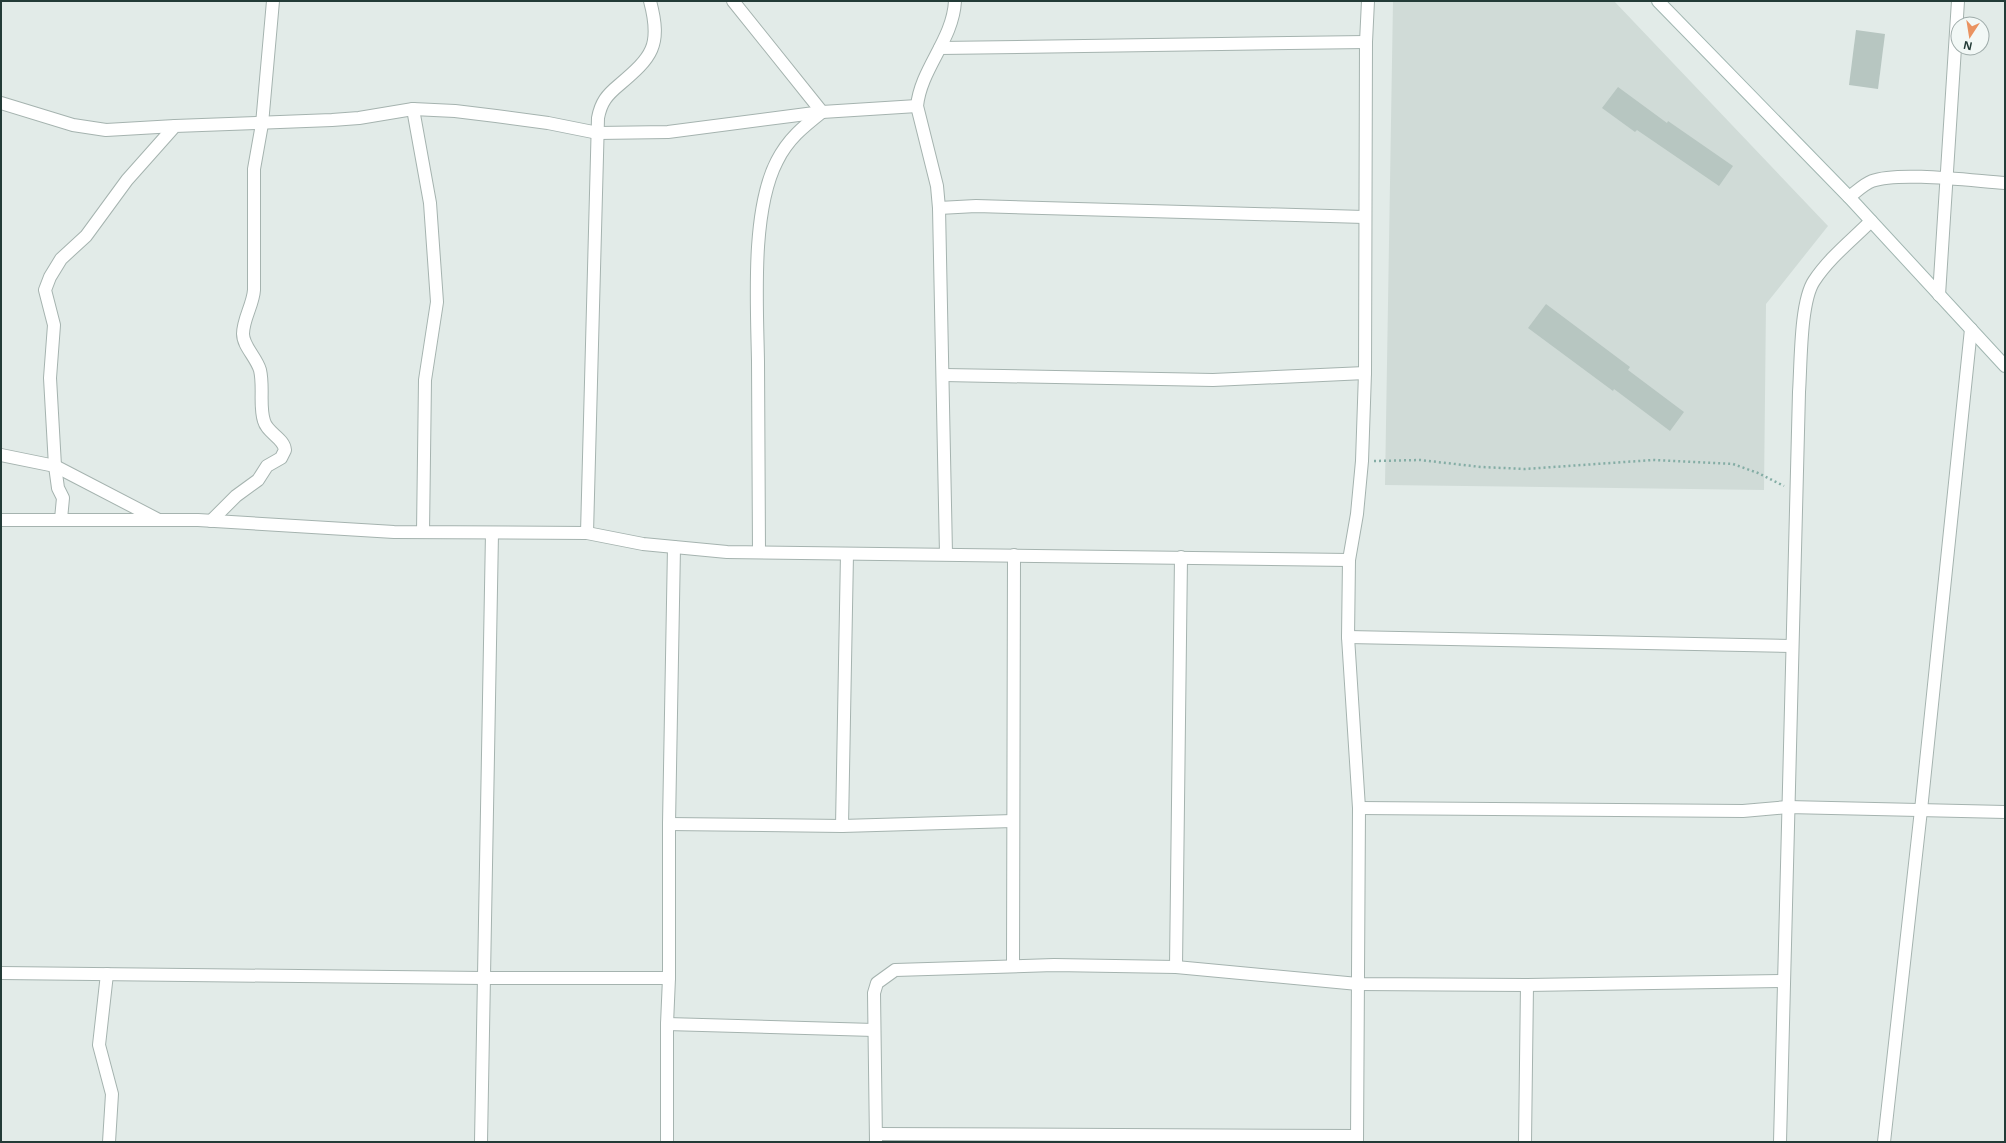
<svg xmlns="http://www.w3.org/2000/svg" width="2006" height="1143" font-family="'Open Sans',sans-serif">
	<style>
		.built { fill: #d0dbd7 }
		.building { fill: #b7c6c1 }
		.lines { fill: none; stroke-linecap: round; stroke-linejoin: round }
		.street-casing { stroke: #a5b3af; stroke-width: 14 }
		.secondary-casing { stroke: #a1b6b1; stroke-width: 14 }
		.path { stroke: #84ada5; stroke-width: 2.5; stroke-dasharray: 2 3; stroke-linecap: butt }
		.street { stroke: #fff; stroke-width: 12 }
		.secondary { stroke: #fff; stroke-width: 12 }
	</style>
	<rect width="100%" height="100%" fill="#e2ebe8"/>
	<polygon class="built" points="1393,1 1614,1 1828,226 1766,304 1764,490 1385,485"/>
	<g class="building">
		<polygon points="1856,30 1885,34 1878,89 1849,85"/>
		<polygon points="1618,87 1667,123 1668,121 1733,166 1719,186 1637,130 1635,132 1602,108"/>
		<polygon points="1546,304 1630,367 1628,370 1684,412 1670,431 1614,389 1613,391 1528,328"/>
	</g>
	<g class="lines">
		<defs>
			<g id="street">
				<path d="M 733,1 L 822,112 C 803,127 788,139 777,161 C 751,211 757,304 758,361 C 758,425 759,489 759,552"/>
				<polyline points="940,48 1366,42"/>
				<polyline points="1,103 73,125 106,130 175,126"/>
				<polyline points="413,109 430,203 437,302 425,380 423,532"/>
				<path d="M 1849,197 C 1856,192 1864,184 1872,181 C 1899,171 1974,181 2005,183"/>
				<polyline points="939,208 976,206 1364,217"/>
				<polyline points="1939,295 1958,1"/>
				<polyline points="944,375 1213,380 1365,373"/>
				<polyline points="1,455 55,466 157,519"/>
				<polyline points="61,519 63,498 58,488 55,466 50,378 54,325 45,290 50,277 61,259 86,236 127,180 175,126 332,120 359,118 413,109 455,111 496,116 548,123 598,133 668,132 822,112 917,106"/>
				<polyline points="1,520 198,520 394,532 587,533 643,544 727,552 1349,560"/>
				<path d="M 211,521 L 236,496 L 258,480 L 267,466 L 281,458 L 285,450 C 284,438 267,433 264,421 C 259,406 264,387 260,370 C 256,357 243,346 243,334 C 243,319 253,305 254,290 L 254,169 L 262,124 L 273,1"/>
				<path d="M 587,533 L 598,118 C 601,102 607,95 619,85 C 652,57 662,46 650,1"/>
				<path d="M 946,554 L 939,208 L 937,186 L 917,106 C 921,68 953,40 955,1"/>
				<polyline points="1348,637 1792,646"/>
				<polyline points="1359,808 1743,811 1788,807 2005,812"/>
				<polyline points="669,824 842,826 1013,821"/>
				<polyline points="842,826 847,554"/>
				<polyline points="1013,966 1014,555"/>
				<polyline points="1176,967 1181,557"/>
				<polyline points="1,973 483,978 669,978"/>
				<polyline points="107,974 99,1045 112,1094 109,1142"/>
				<polyline points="667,1024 874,1030"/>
				<polyline points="877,1134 1357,1136"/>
				<polyline points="481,1142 492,533"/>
				<polyline points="667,1142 667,1024 669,978 669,824 674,547"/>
				<polyline points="876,1142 874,993 877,983 895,970 1054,965 1176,967 1358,984 1527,985 1784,981"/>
				<polyline points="1357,1142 1359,808 1348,637 1349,560 1357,514 1362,461 1365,373 1366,42 1368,1"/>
				<polyline points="1525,1142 1527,985"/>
				<path d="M 1780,1142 L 1799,392 C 1801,364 1800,302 1814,281 C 1829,258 1852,240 1871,221"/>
				<polyline points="1884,1142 1921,810 1971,329"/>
			</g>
			<polyline id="secondary" points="1658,1 1849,197 2005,366"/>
		</defs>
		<use href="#street" class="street-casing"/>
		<use href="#secondary" class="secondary-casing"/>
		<polyline class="path" points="1374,461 1420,460 1481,467 1525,469 1653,460 1733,464 1758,473 1784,486"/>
		<use href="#street" class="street"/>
		<use href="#secondary" class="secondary"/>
	</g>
	<rect width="2006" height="1143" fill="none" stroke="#233b37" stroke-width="4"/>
	<g transform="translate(1970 36) rotate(192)"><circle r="19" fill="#f2f8f6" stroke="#9facaa"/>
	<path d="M0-3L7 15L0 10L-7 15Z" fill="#ea9361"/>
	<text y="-6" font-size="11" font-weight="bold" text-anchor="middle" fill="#233b37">N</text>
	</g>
</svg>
